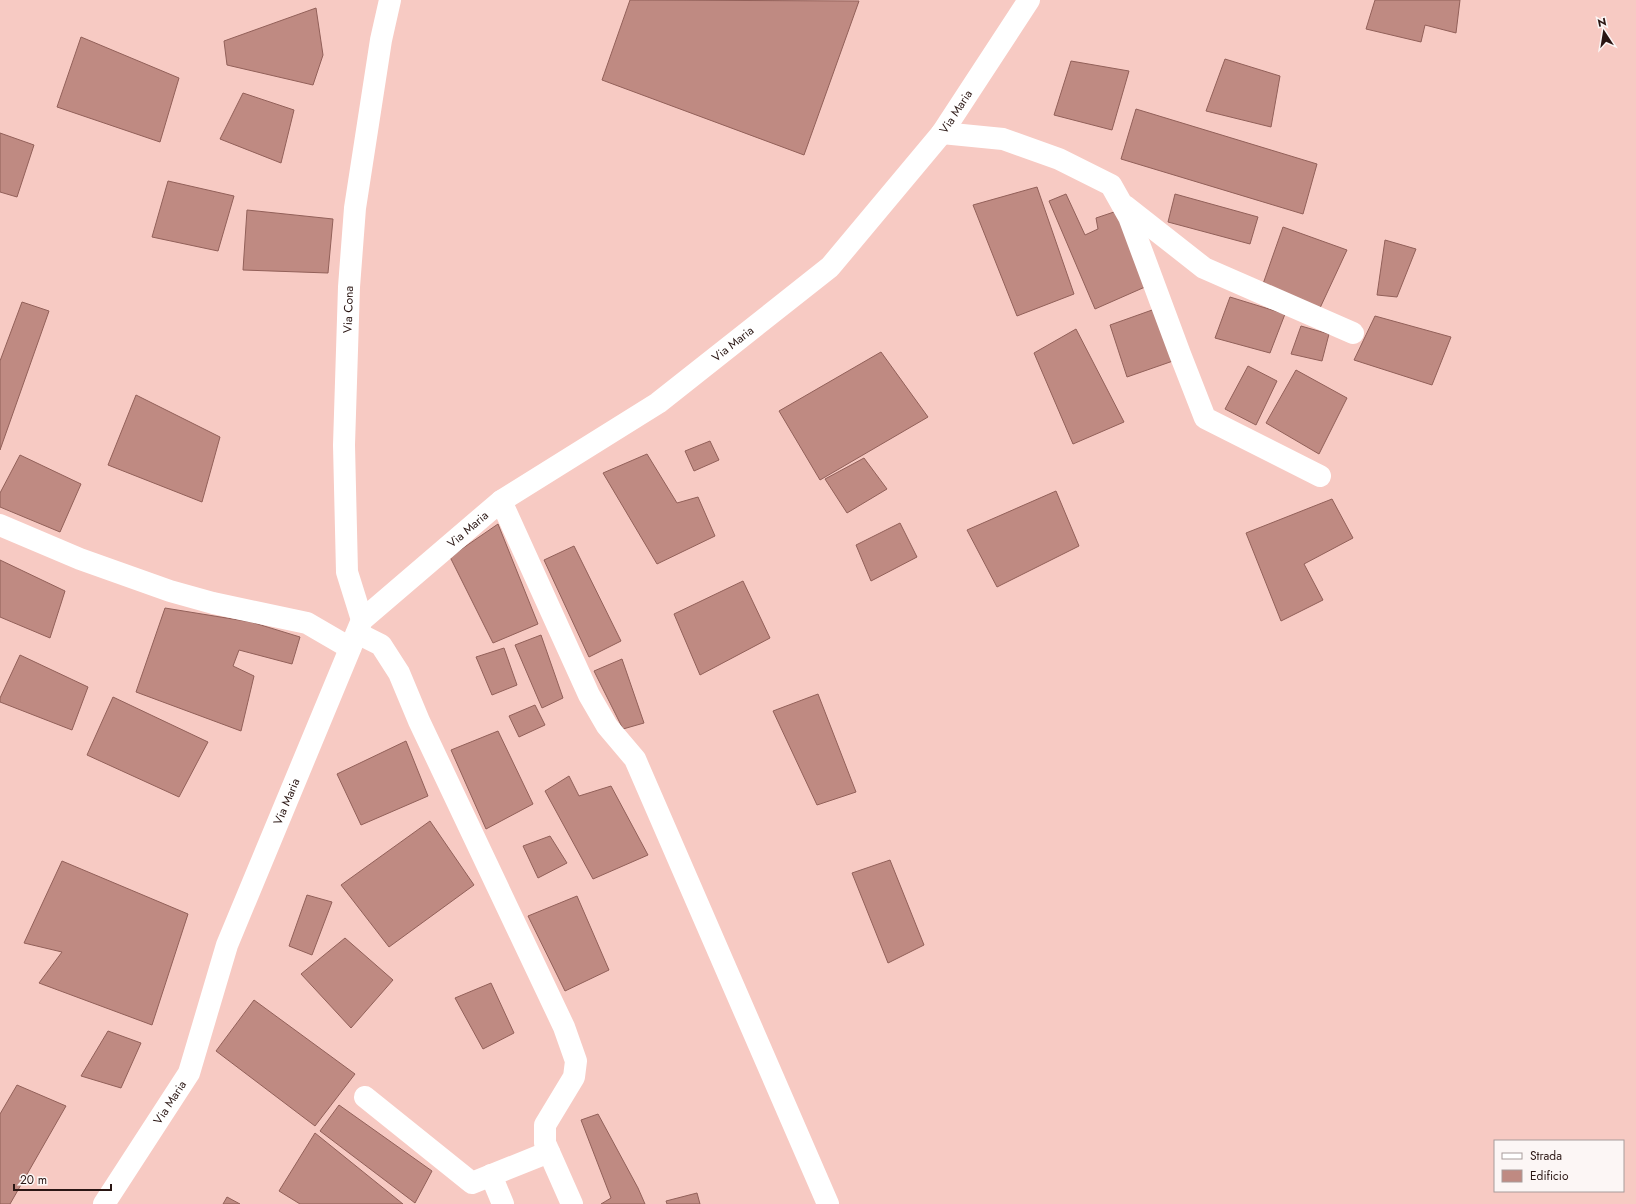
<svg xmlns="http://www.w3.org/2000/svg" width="1636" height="1204" font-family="Jost,sans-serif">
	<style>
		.building { fill: #bf8a82; stroke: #926059 }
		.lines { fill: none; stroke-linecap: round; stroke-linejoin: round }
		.minor { stroke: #fff; stroke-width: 22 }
		.labels { text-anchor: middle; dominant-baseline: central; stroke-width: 3; stroke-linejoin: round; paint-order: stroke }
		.street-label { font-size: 12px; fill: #2a1613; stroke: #fcf6f5 }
	</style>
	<rect width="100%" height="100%" fill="#f7cac3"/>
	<g class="building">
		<polygon points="630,0 859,1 804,155 602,80"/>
		<polygon points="1375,0 1460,0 1456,33 1425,25 1421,42 1366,29"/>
		<polygon points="316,8 323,55 313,85 227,65 224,41"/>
		<polygon points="81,37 179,78 160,142 57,107"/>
		<polygon points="1225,59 1280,76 1271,127 1206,111"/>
		<polygon points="1071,61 1129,71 1112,130 1054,115"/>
		<polygon points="243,93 294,110 281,163 220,139"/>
		<polygon points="1136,109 1317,164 1303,214 1121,159"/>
		<polygon points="0,133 34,145 17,197 0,192"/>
		<polygon points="168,181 234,196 218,251 152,237"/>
		<polygon points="1037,187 1074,294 1017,316 973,205"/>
		<polygon points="1066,194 1085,235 1098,229 1096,218 1117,211 1145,287 1095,309 1049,201"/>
		<polygon points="1175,194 1258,217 1250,244 1168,222"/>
		<polygon points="247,210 333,219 328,273 243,270"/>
		<polygon points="1283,227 1347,250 1320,308 1263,284"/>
		<polygon points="1385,240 1416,249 1397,297 1377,295"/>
		<polygon points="1230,297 1285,314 1270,353 1215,338"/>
		<polygon points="22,302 49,311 0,450 0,361"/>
		<polygon points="1155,309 1173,361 1127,377 1110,325"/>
		<polygon points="1375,316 1451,337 1432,385 1354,360"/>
		<polygon points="1301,326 1329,334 1322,361 1291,354"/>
		<polygon points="1076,329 1124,422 1073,444 1034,353"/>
		<polygon points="881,352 928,417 820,480 779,411"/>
		<polygon points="1248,366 1277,381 1256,425 1225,409"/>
		<polygon points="1296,370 1347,398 1319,454 1266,423"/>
		<polygon points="136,395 220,437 202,502 108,465"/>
		<polygon points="710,441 719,460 694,471 685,451"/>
		<polygon points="647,454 677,503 698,497 715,536 657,564 603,473"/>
		<polygon points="20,455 81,484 60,532 0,507 0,493"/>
		<polygon points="864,458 887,489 847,513 825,479"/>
		<polygon points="1056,491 1079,546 997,587 967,530"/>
		<polygon points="1332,499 1353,538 1304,564 1323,600 1281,621 1246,533"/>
		<polygon points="900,523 917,557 871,581 856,545"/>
		<polygon points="498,524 538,624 493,643 450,557"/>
		<polygon points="574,546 621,641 589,657 544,560"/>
		<polygon points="0,560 65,591 50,638 0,617"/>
		<polygon points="743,581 770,638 700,675 674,614"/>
		<polygon points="165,608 251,622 300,637 292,664 239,650 233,666 254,676 241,731 136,692"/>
		<polygon points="541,635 563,698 542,708 515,645"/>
		<polygon points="504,648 517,685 492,695 476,657"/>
		<polygon points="20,655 88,687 72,730 0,702 0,698"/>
		<polygon points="622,659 644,723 623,729 594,671"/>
		<polygon points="818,694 856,792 817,805 773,711"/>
		<polygon points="113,697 208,742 179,797 87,755"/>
		<polygon points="535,705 545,725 519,737 509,716"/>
		<polygon points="498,731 533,804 486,829 451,750"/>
		<polygon points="406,741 428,796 361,825 337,774"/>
		<polygon points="569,776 579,796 611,786 648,855 593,879 545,791"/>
		<polygon points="430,821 474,885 389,947 341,885"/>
		<polygon points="550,836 567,863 538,878 523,846"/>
		<polygon points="890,860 924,945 888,963 852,873"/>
		<polygon points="62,861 188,914 152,1025 39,983 62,952 24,943"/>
		<polygon points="307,895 332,902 312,955 289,946"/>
		<polygon points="577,896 609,970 565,991 528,916"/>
		<polygon points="345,938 393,980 351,1028 301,974"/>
		<polygon points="491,983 514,1033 483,1049 455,998"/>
		<polygon points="254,1000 355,1074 315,1126 216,1051"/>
		<polygon points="108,1031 141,1043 121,1088 81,1076"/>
		<polygon points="17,1085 66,1106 10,1204 0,1204 0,1114"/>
		<polygon points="339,1105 432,1171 415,1203 320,1131"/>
		<polygon points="598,1114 638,1188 645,1204 601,1204 611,1198 581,1120"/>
		<polygon points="315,1133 403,1204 300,1204 279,1191"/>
		<polygon points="697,1193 700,1204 667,1204 666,1201"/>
		<polygon points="227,1197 240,1204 223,1204"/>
	</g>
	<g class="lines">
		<g class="minor">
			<polyline points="942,133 1003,139 1059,159 1111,185 1129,217 1180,354 1205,418 1320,476"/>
			<polyline points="1125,206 1204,268 1353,333"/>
			<polyline points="501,501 589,695 607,726 635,759 828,1204"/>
			<polyline points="0,525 80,559 170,591 213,603 307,623 350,648"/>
			<path id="s1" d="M 362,620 L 347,572 L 344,445 L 349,287 L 355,208 L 381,40 L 390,0"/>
			<polyline points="357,633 381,645 399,673 419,721 564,1027 576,1061 574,1077 545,1125 545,1143 572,1204"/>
			<polyline points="365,1097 472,1183 549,1152"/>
			<polyline points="491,1175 503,1204"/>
			<path id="s2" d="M 104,1204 L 189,1073 L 227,945 L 362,620 L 501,501 L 658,403 L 830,267 L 942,133 L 1029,0"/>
		</g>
	</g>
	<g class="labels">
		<g class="street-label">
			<text stroke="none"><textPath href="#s2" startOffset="1429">Via Maria</textPath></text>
			<text stroke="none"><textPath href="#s1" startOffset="313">Via Cona</textPath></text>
			<text stroke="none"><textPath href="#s2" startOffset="1105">Via Maria</textPath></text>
			<text stroke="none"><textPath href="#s2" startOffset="781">Via Maria</textPath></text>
			<text stroke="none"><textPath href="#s2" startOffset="445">Via Maria</textPath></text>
			<text stroke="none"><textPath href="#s2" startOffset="121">Via Maria</textPath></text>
		</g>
	</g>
	<rect x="1494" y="1140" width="130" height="52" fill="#fcf6f5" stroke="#a89c9b"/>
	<rect x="1502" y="1153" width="20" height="6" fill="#ffffff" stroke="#a89c9b"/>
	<text x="1530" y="1160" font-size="12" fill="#2a1613">Strada</text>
	<rect x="1502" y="1170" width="20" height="12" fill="#bf8a82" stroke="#a89c9b"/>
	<text x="1530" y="1180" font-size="12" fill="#2a1613">Edificio</text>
	<g transform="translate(1604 32) rotate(348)" stroke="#fcf6f5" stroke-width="3" paint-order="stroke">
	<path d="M0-3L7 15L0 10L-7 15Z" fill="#2a1613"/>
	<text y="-6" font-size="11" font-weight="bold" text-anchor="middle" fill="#2a1613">N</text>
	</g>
	<path d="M14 1184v6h97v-6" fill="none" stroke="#2a1613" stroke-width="2"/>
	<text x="20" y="1184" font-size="12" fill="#2a1613" stroke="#fcf6f5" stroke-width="3" paint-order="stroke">20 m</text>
</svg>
